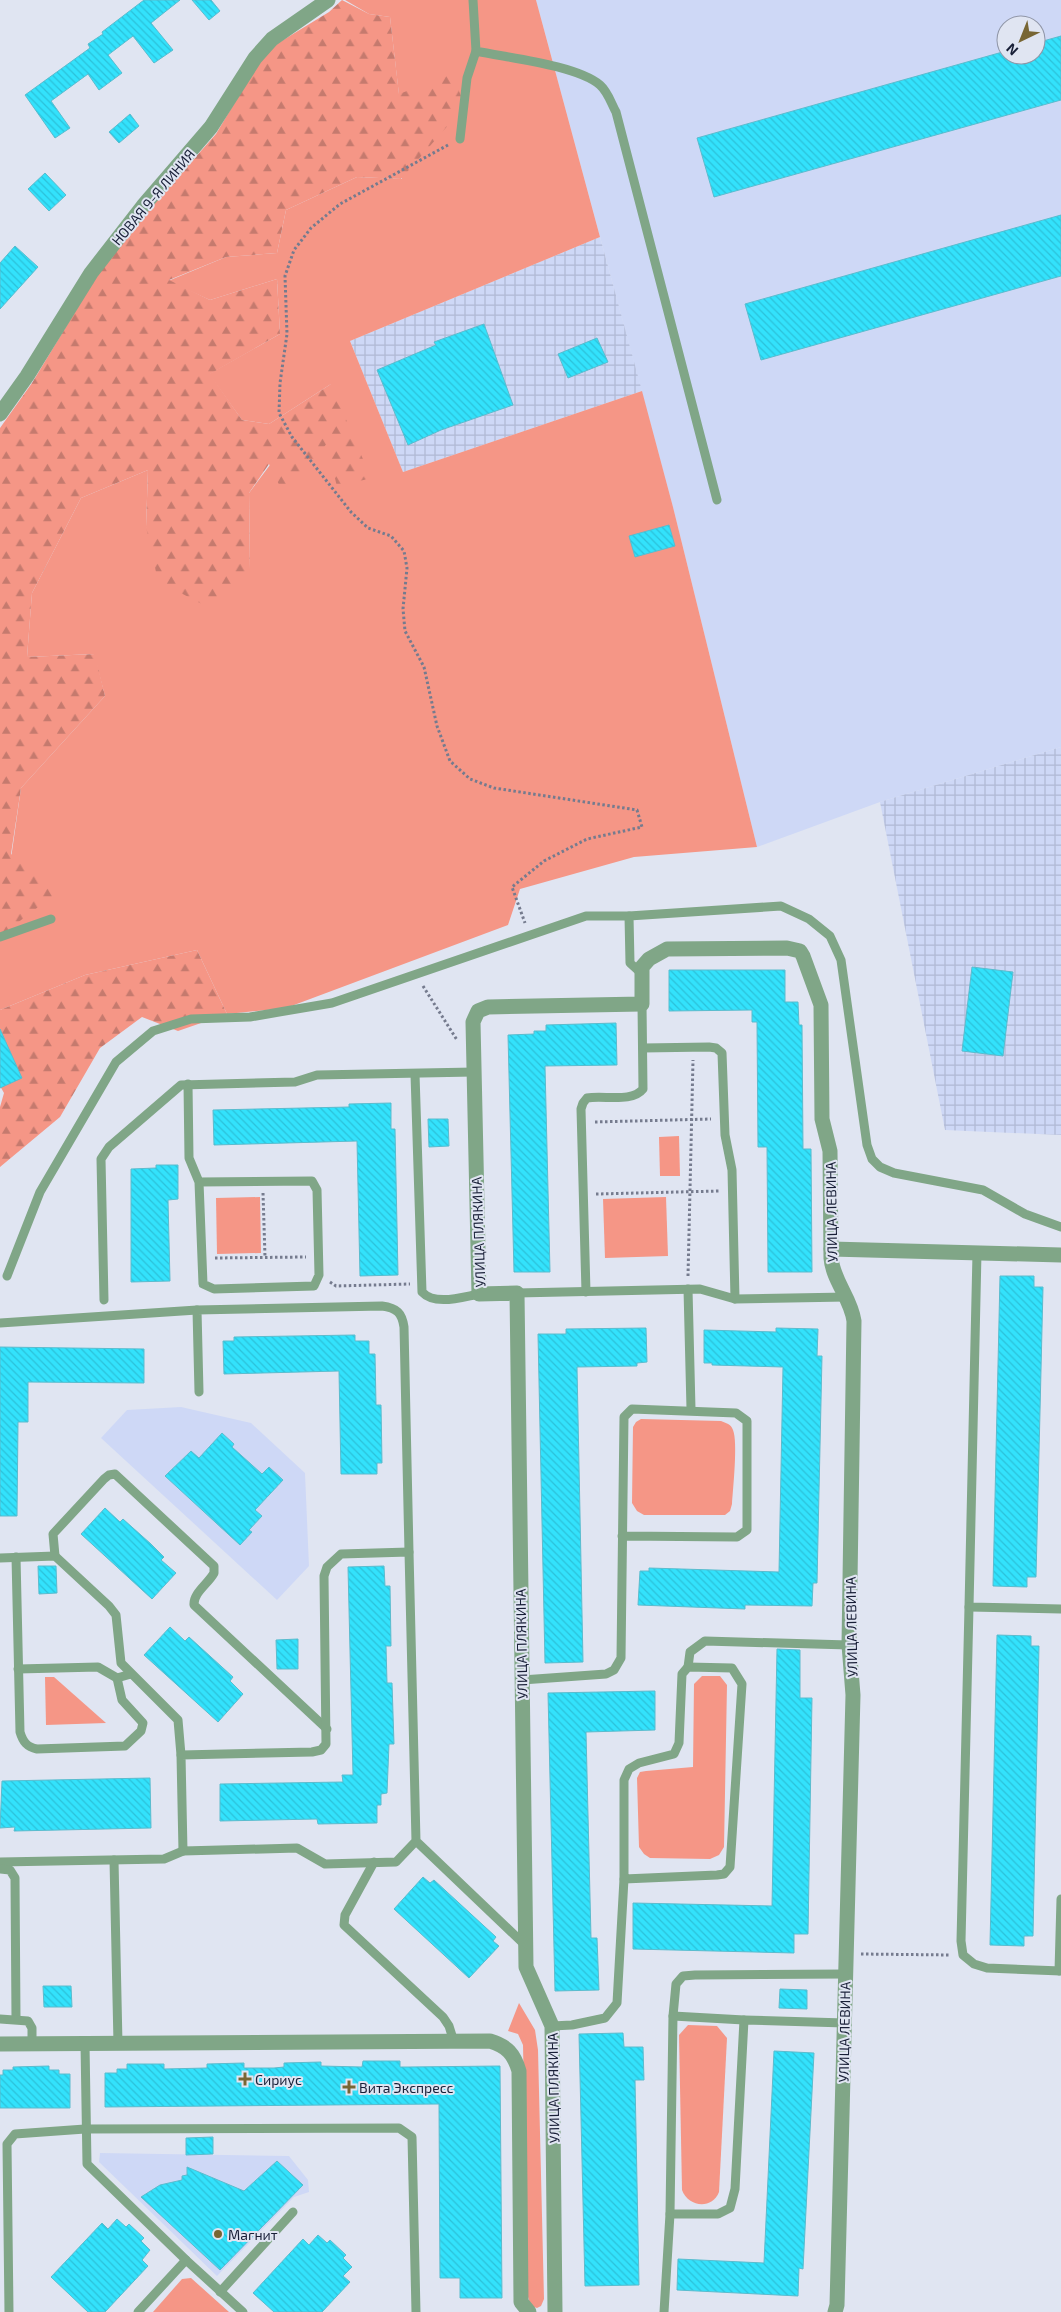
<svg xmlns="http://www.w3.org/2000/svg" width="1061" height="2312" font-family="'Exo 2',sans-serif">
	<style>
		.built { fill: #ced8f6; fill-rule: evenodd }
		.industrial { fill: url(#industrial-grid) }
		.green { fill: #f59686 }
		.forest { fill: url(#forest-firs) }
		.building { fill: url(#building-back-hatch); stroke: #5abcce }
		.lines { fill: none; stroke-linecap: round; stroke-linejoin: round }
		.path { stroke: #757b8e; stroke-width: 3; stroke-dasharray: 2.5 2.5; stroke-linecap: butt }
		.lane { stroke: #80a687; stroke-width: 9 }
		.street { stroke: #80a687; stroke-width: 15 }
		.poi-dot { fill: #786634; stroke: #e0e5f2; stroke-width: 2 }
		.labels { text-anchor: middle; dominant-baseline: central; stroke-width: 4; stroke-linejoin: round; paint-order: stroke }
		.street-label { font-size: 14px; fill: #181f37; stroke: #e0e5f2 }
		.poi-label { font-size: 14px; fill: #181f37; stroke: #e0e5f2; text-anchor: start }
	</style>
	<defs>
		<pattern id="industrial-grid" width="8" height="8" patternUnits="userSpaceOnUse" patternTransform="scale(1.25)"><rect width="8" height="8" fill="#ced8f6"/><path d="M0 4h8M4 0v8" fill="none" stroke="#b0b9d4"/></pattern>
		<pattern id="forest-firs" width="22" height="20" patternUnits="userSpaceOnUse" patternTransform="scale(1.25)"><rect width="22" height="20" fill="#f59686"/><path d="M5 1l3.5 6h-7zM16 11l3.5 6h-7z" fill="#c57a6e"/></pattern>
		<pattern id="building-back-hatch" width="6" height="6" patternUnits="userSpaceOnUse" patternTransform="scale(1.25)"><rect width="6" height="6" fill="#33e2fc"/><path d="M-1 5l2 2M0 0l6 6M5-1l2 2" fill="none" stroke="#2cc1d9"/></pattern>
	</defs>
	<rect width="100%" height="100%" fill="#e0e5f2"/>
	<g class="built">
		<path d="M 536,0 L 1061,0 L 1061,747 L 880,802 L 757,847 L 673,507 ZM 1006,25 L 1036,25 L 1036,55 L 1006,55 Z"/>
		<polygon points="181,1407 251,1423 305,1473 309,1566 277,1600 101,1438 127,1410"/>
		<polygon points="100,2153 289,2156 308,2180 309,2192 294,2197 217,2276 99,2162"/>
	</g>
	<g class="industrial">
		<polygon points="600,237 642,391 403,472 350,341"/>
		<polygon points="1061,747 1061,1135 945,1130 880,802"/>
	</g>
	<g class="green">
		<polygon points="345,0 536,0 600,237 350,341 403,472 642,391 673,507 757,847 634,857 520,889 508,925 286,1008 227,1014 197,950 85,975 0,1010 0,936 21,788 105,696 94,654 27,657 32,593 81,498 148,470 146,527 250,569 249,493 331,384 269,424 242,420 209,374 280,334 277,279 210,300 168,281 226,257 277,253 286,210 357,177 402,179 399,95 390,17 369,14"/>
		<polygon points="679,1136 680,1176 660,1176 659,1137"/>
		<polygon points="260,1197 261,1253 217,1254 216,1198"/>
		<polygon points="666,1197 668,1256 605,1258 603,1199"/>
		<path d="M 641,1419 L 721,1421 C 726,1423 731,1424 733,1430 C 738,1442 733,1489 732,1504 L 730,1511 L 725,1515 L 644,1515 L 637,1511 L 632,1503 L 633,1427 L 636,1422 Z"/>
		<polygon points="702,1676 720,1676 727,1685 724,1847 719,1855 710,1859 650,1858 644,1854 639,1847 637,1778 640,1772 646,1771 693,1767 694,1684"/>
		<polygon points="45,1677 54,1677 106,1723 46,1725"/>
		<polygon points="519,2003 535,2030 538,2050 544,2299 541,2306 537,2308 531,2306 528,2297 523,2045 518,2034 508,2031"/>
		<path d="M 688,2025 L 717,2026 L 727,2038 L 719,2192 C 712,2210 688,2207 682,2190 L 679,2035 Z"/>
		<polygon points="191,2278 229,2312 153,2312 182,2279"/>
	</g>
	<g class="forest">
		<polygon points="342,0 369,14 390,17 399,94 452,74 465,106 401,179 357,177 286,210 277,253 226,257 169,280 210,300 277,279 280,334 210,374 242,420 269,424 331,384 371,478 337,487 327,443 286,499 269,464 249,493 250,569 217,612 158,581 146,527 148,470 81,498 32,593 27,657 95,654 105,696 21,788 11,854 58,892 0,936 0,428 32,383 96,277 148,211 216,134 260,60 275,45 329,12"/>
		<polygon points="197,950 227,1014 178,1031 142,1017 100,1048 60,1117 0,1167 0,1107 4,1093 0,1086 0,1010 85,975"/>
	</g>
	<g class="building">
		<polygon points="144,0 180,0 151,23 173,50 154,63 133,36 108,55 122,73 99,90 88,74 51,101 70,128 55,138 25,95 90,48 88,44 103,34 102,32"/>
		<polygon points="192,0 211,0 220,11 209,20"/>
		<polygon points="1061,36 1061,100 714,197 697,138 1006,51 1006,55 1036,55 1036,43"/>
		<polygon points="130,114 139,126 119,143 109,132"/>
		<polygon points="45,173 66,195 49,211 28,189"/>
		<polygon points="1061,215 1061,276 761,360 745,304"/>
		<polygon points="15,246 38,267 0,309 0,263"/>
		<polygon points="484,324 513,405 441,430 408,445 377,370 436,345 434,342"/>
		<polygon points="597,338 608,362 568,378 558,354"/>
		<polygon points="669,525 675,546 635,557 629,536"/>
		<polygon points="972,967 1013,972 1003,1056 962,1051"/>
		<polygon points="669,970 785,970 785,1002 798,1002 799,1025 802,1025 803,1149 811,1149 812,1272 768,1272 767,1147 758,1147 757,1022 752,1022 752,1010 669,1011"/>
		<polygon points="616,1023 617,1065 545,1066 550,1272 514,1272 508,1035 534,1034 534,1031 546,1031 546,1025"/>
		<polygon points="0,1029 22,1078 0,1088"/>
		<polygon points="391,1103 391,1129 395,1129 398,1275 360,1276 357,1141 214,1145 213,1110 349,1107 349,1104"/>
		<polygon points="428,1119 448,1119 449,1146 429,1147"/>
		<polygon points="156,1165 178,1165 178,1199 168,1200 170,1281 131,1282 131,1169 156,1168"/>
		<polygon points="1000,1276 1034,1276 1034,1287 1043,1287 1036,1577 1027,1577 1027,1587 993,1586"/>
		<polygon points="646,1328 647,1362 637,1363 637,1366 577,1367 583,1662 545,1663 538,1334 566,1334 566,1329"/>
		<polygon points="776,1328 818,1329 817,1356 822,1356 817,1583 813,1583 812,1606 745,1605 745,1609 638,1605 640,1571 649,1571 649,1568 779,1572 783,1367 712,1365 712,1363 704,1363 704,1330 776,1332"/>
		<polygon points="355,1335 355,1341 369,1341 369,1354 375,1354 376,1405 381,1405 382,1463 377,1463 377,1474 341,1474 339,1371 224,1374 223,1341 234,1341 234,1337"/>
		<polygon points="0,1347 144,1349 144,1383 28,1382 28,1422 18,1422 17,1516 0,1516"/>
		<polygon points="222,1433 234,1444 232,1447 262,1474 269,1467 283,1480 255,1510 262,1516 249,1530 252,1532 240,1545 165,1476 191,1451 199,1458"/>
		<polygon points="105,1508 120,1522 123,1519 151,1544 164,1557 161,1560 176,1573 152,1599 81,1534"/>
		<polygon points="38,1566 56,1566 57,1593 39,1594"/>
		<polygon points="384,1566 385,1586 390,1586 391,1646 386,1646 387,1683 392,1683 394,1744 389,1744 387,1793 381,1794 381,1805 377,1805 377,1823 318,1824 317,1819 220,1821 220,1784 343,1782 342,1775 353,1775 348,1567"/>
		<polygon points="170,1627 185,1641 189,1637 233,1677 230,1681 243,1694 218,1722 144,1655"/>
		<polygon points="997,1635 1031,1636 1031,1646 1039,1646 1033,1936 1024,1936 1024,1946 990,1945"/>
		<polygon points="298,1639 298,1669 277,1669 276,1640"/>
		<polygon points="777,1649 800,1650 800,1698 812,1698 808,1934 794,1934 794,1953 633,1949 633,1903 772,1906"/>
		<polygon points="655,1691 655,1730 586,1732 591,1938 597,1938 599,1990 555,1991 548,1693"/>
		<polygon points="150,1778 151,1828 14,1831 15,1827 0,1828 2,1781"/>
		<polygon points="423,1877 430,1883 434,1880 496,1937 493,1941 499,1946 469,1978 394,1909"/>
		<polygon points="43,1986 71,1986 72,2007 44,2007"/>
		<polygon points="780,1989 807,1990 807,2009 779,2008"/>
		<polygon points="623,2033 624,2047 643,2047 644,2080 635,2080 639,2285 585,2286 579,2034"/>
		<polygon points="774,2051 814,2053 803,2269 799,2268 798,2296 677,2290 678,2259 764,2263"/>
		<polygon points="363,2061 400,2061 400,2067 408,2067 500,2066 502,2298 460,2298 460,2278 440,2278 439,2104 105,2107 105,2073 117,2073 117,2069 127,2069 127,2064 164,2064 164,2069 207,2068 207,2064 244,2063 244,2068 274,2068 284,2067 284,2063 321,2062 321,2066 362,2067"/>
		<polygon points="49,2066 49,2070 59,2070 59,2074 70,2074 70,2108 0,2108 0,2075 3,2075 3,2070 13,2070 13,2067"/>
		<polygon points="213,2137 213,2154 186,2155 186,2138"/>
		<polygon points="277,2161 303,2185 220,2270 141,2197 160,2185 182,2180 182,2176 187,2175 187,2167 244,2191"/>
		<polygon points="117,2219 126,2227 129,2224 144,2238 141,2241 150,2250 142,2260 148,2266 105,2312 88,2312 51,2277 102,2223 108,2229"/>
		<polygon points="318,2235 327,2243 330,2240 346,2255 343,2258 352,2267 343,2276 350,2282 322,2312 274,2312 253,2293 303,2239 309,2245"/>
	</g>
	<g class="lines">
		<g class="path">
			<polyline points="448,145 340,204 311,228 294,250 285,276 287,334 280,383 279,413 292,437 351,512 368,528 391,536 404,551 407,568 403,609 405,631 424,667 437,726 450,761 470,779 494,788 637,810 642,827 587,839 544,861 512,887 525,923"/>
			<polyline points="423,986 457,1040"/>
			<polyline points="595,1122 711,1119"/>
			<polyline points="263,1193 265,1257"/>
			<polyline points="596,1194 719,1191"/>
			<polyline points="215,1258 306,1257"/>
			<polyline points="688,1276 693,1060"/>
			<polyline points="330,1282 336,1286 410,1284"/>
			<polyline points="861,1954 950,1955"/>
		</g>
		<g class="lane">
			<path d="M 473,0 L 476,51 C 508,58 576,65 600,85 C 608,92 611,103 616,112 L 717,500"/>
			<polyline points="460,139 467,78 476,51"/>
			<polyline points="0,937 51,919"/>
			<polyline points="641,973 630,963 629,916 781,906 809,919 830,936 841,960 867,1145 872,1159 880,1167 894,1173 983,1190 1025,1214 1061,1227"/>
			<polyline points="643,1048 709,1047 716,1048 722,1053 725,1135 732,1170 735,1299"/>
			<path d="M 415,1074 L 422,1292 C 435,1306 462,1297 479,1294"/>
			<polyline points="188,1084 189,1158 199,1182 203,1284 214,1289 314,1286 319,1275 317,1190 312,1181 199,1182"/>
			<polyline points="977,1253 969,1607 1061,1609"/>
			<polyline points="7,1276 40,1192 116,1062 153,1031 191,1019 250,1017 332,1003 586,916 629,916"/>
			<polyline points="688,1289 691,1409"/>
			<path d="M 586,1292 L 581,1109 L 583,1103 L 587,1098 C 604,1095 632,1103 643,1089 L 642,1004"/>
			<polyline points="517,1293 700,1289 735,1299 847,1297"/>
			<polyline points="104,1300 101,1159 109,1147 181,1085 295,1082 317,1075 474,1072"/>
			<polyline points="0,1323 197,1310"/>
			<path d="M 199,1392 L 197,1310 L 382,1306 C 397,1308 402,1313 404,1327 L 409,1552"/>
			<path d="M 55,1556 L 53,1534 L 104,1479 L 109,1475 L 115,1474 L 214,1566 L 214,1573 C 208,1584 193,1593 194,1605 L 327,1729"/>
			<path d="M 16,1557 L 20,1732 C 23,1742 27,1747 37,1749 L 125,1746 L 141,1731 L 143,1723 L 122,1700 L 117,1678"/>
			<polyline points="0,1558 55,1556 109,1606 116,1615 121,1663 178,1720 181,1755"/>
			<polyline points="969,1607 961,1941 963,1955 974,1964 987,1968 1061,1971"/>
			<polygon points="688,1667 732,1668 742,1684 730,1867 724,1874 717,1875 624,1879 624,1780 629,1769 639,1763 674,1754 679,1743 682,1674"/>
			<polyline points="688,1667 690,1652 705,1641 849,1645"/>
			<polyline points="18,1669 98,1667 117,1678 131,1674"/>
			<polyline points="522,1680 606,1674 614,1670 621,1658 624,1417 632,1409 736,1413 747,1421 747,1530 737,1537 622,1536"/>
			<polyline points="416,1841 396,1862 325,1864 297,1848 183,1851 181,1755 312,1752 321,1750 326,1744 324,1576 327,1567 341,1554 409,1552 416,1841 525,1945"/>
			<polyline points="114,1860 118,2044"/>
			<polyline points="0,1862 164,1859 183,1851"/>
			<polyline points="374,1862 345,1915 344,1925 443,2017 449,2026 454,2042"/>
			<polyline points="0,1869 10,1870 15,1878 16,2019"/>
			<polyline points="1059,1971 1061,1899"/>
			<polyline points="673,2016 744,2020"/>
			<polyline points="0,2019 28,2021 32,2028 32,2044"/>
			<polyline points="552,2026 572,2025 605,2018 617,2003 624,1879"/>
			<polyline points="85,2044 87,2164 186,2260"/>
			<polyline points="670,2214 718,2214 730,2208 735,2189 744,2020 845,2023"/>
			<polyline points="220,2292 293,2212"/>
			<polyline points="9,2312 7,2144 15,2134 85,2129 399,2128 412,2137 416,2312"/>
			<polyline points="138,2312 186,2260 243,2312"/>
			<polyline points="664,2312 670,2214 673,2016 676,1984 683,1976 695,1975 846,1974"/>
		</g>
		<g class="street">
			<polyline points="0,414 27,376 91,273 143,206 211,127 255,58 272,39 328,0"/>
			<polyline points="831,1249 1061,1255"/>
			<path d="M 0,2044 L 490,2041 C 507,2046 514,2054 519,2071 L 521,2302 L 529,2312"/>
			<path d="M 555,2312 L 552,2026 L 526,1967 L 517,1293 L 479,1294 L 473,1022 L 478,1011 L 488,1007 L 642,1004 L 642,967 L 649,959 L 667,949 L 787,948 L 800,951 L 803,956 L 821,1005 L 822,1119 L 830,1151 L 831,1258 C 833,1281 851,1298 854,1321 L 849,1645 L 853,1695 L 837,2305 L 835,2312"/>
		</g>
	</g>
	<g class="poi-dot">
		<path d="M242.5 2071.5h5v5h5v5h-5v5h-5v-5h-5v-5h5z"/>
		<path d="M346.5 2079.5h5v5h5v5h-5v5h-5v-5h-5v-5h5z"/>
		<circle cx="218" cy="2234" r="5"/>
	</g>
	<g class="labels">
		<g class="street-label">
			<text transform="translate(153 197) rotate(-50)">НОВАЯ 9-Я ЛИНИЯ</text>
			<text transform="translate(831 1212) rotate(-91)">УЛИЦА ЛЕВИНА</text>
			<text transform="translate(478 1232) rotate(-92)">УЛИЦА ПЛЯКИНА</text>
			<text transform="translate(851 1627) rotate(-91)">УЛИЦА ЛЕВИНА</text>
			<text transform="translate(521 1644) rotate(-91)">УЛИЦА ПЛЯКИНА</text>
			<text transform="translate(844 2032) rotate(-89)">УЛИЦА ЛЕВИНА</text>
			<text transform="translate(553 2088) rotate(-91)">УЛИЦА ПЛЯКИНА</text>
		</g>
		<g class="poi-label">
			<text x="255" y="2079">Сириус</text>
			<text x="359" y="2087">Вита Экспресс</text>
			<text x="228" y="2234">Магнит</text>
		</g>
	</g>
	<g transform="translate(1021 40) rotate(223)"><circle r="24" fill="#e0e5f2" stroke="#9096a7"/>
	<path d="M0-4L9 19L0 12L-9 19Z" fill="#786634"/>
	<text y="-8" font-size="14" font-weight="bold" text-anchor="middle" fill="#181f37">N</text>
	</g>
</svg>
